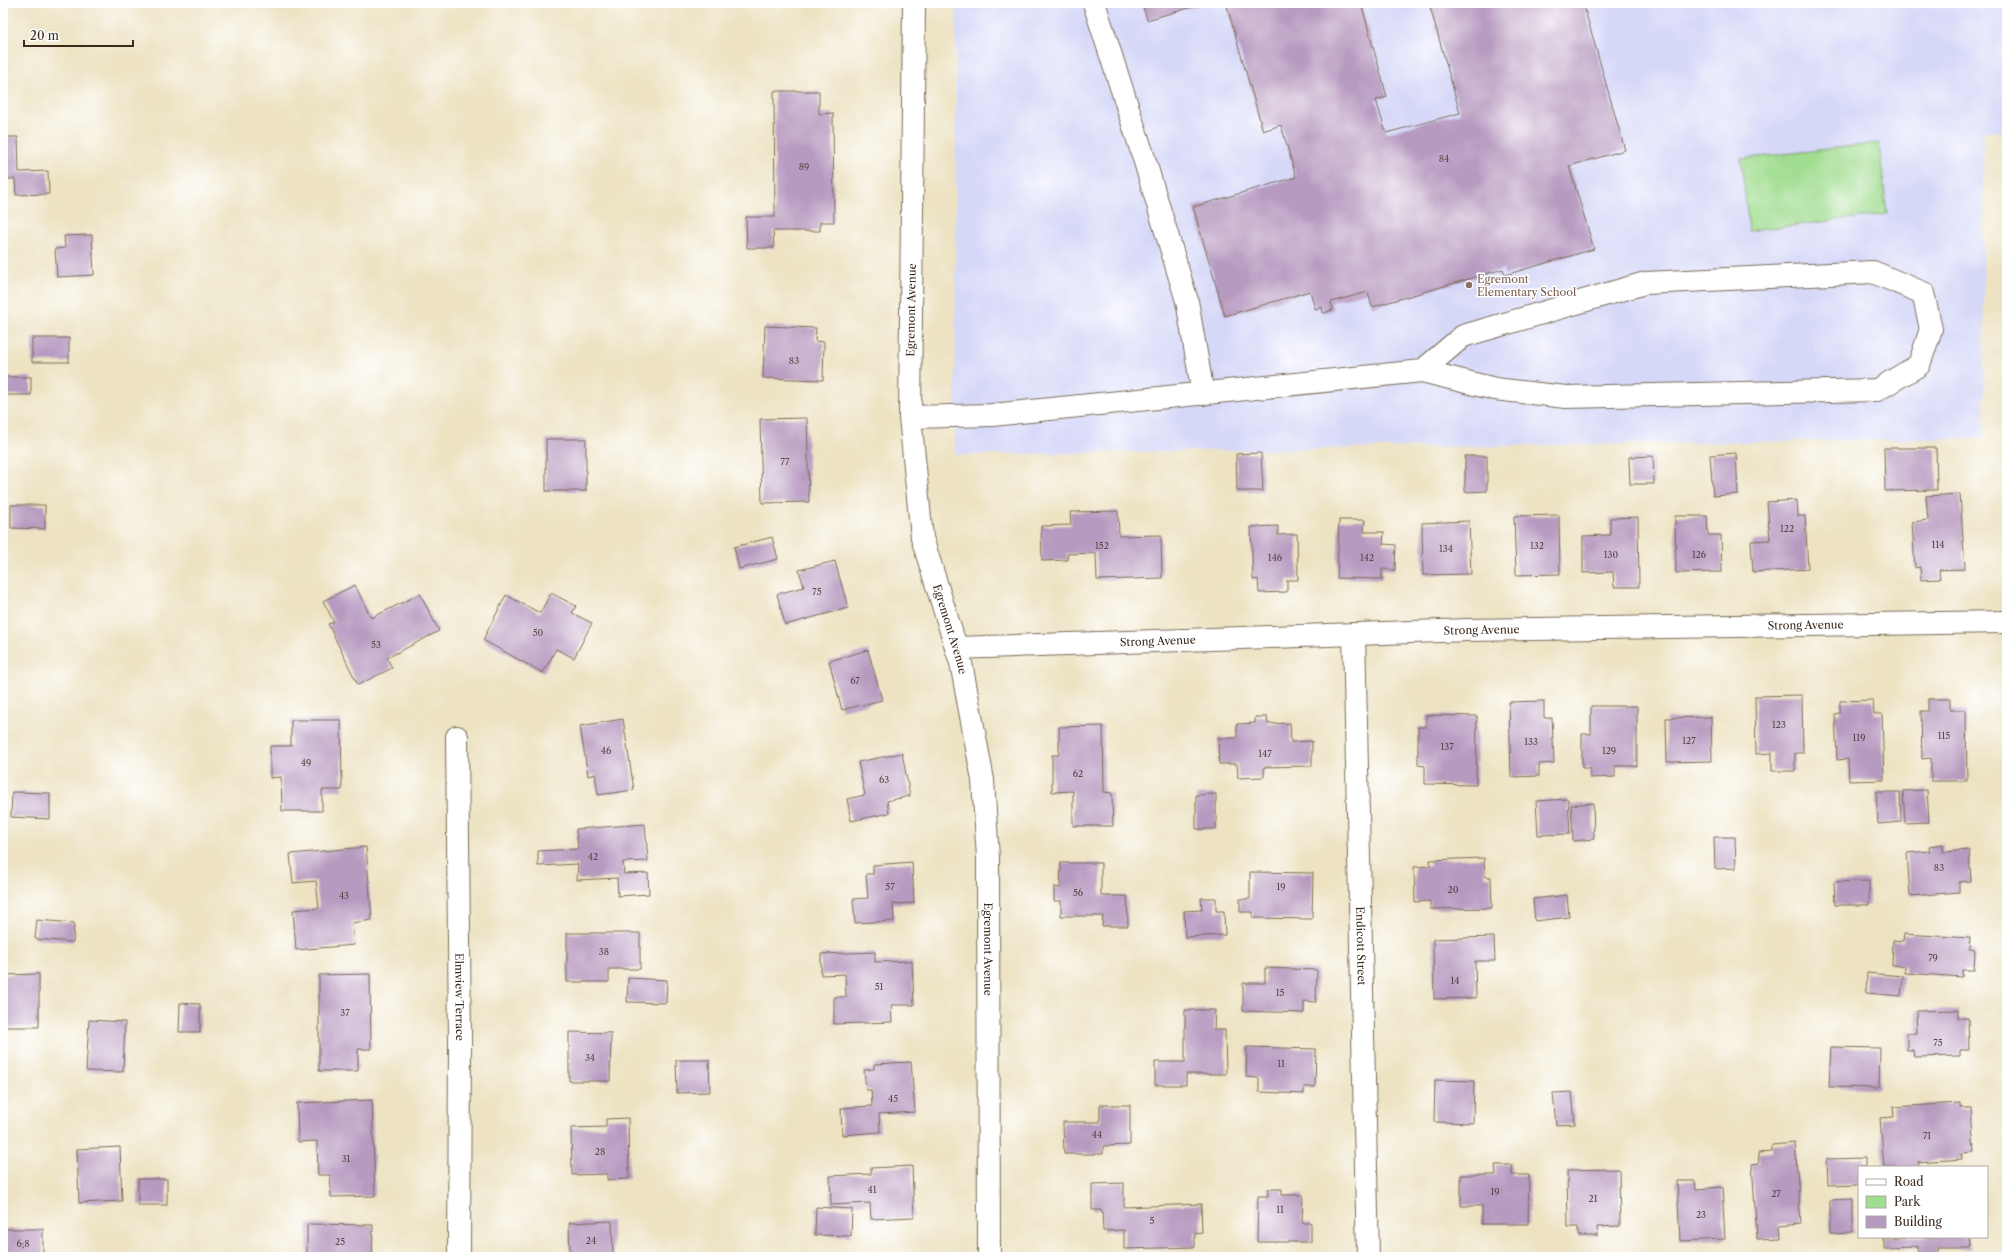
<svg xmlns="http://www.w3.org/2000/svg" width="2010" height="1260" font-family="'Libre Caslon Text',serif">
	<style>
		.built { fill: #d6d8f8 }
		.green { fill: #a0dd90; stroke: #6e8457 }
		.building { fill: #b79ac0 }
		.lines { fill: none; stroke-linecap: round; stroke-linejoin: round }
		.minor-casing { stroke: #796b58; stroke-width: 24 }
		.minor { stroke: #fff; stroke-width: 22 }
		.education-dot { fill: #8d6e63; stroke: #fff; stroke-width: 1.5 }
		.labels { text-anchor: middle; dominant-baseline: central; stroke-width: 3; stroke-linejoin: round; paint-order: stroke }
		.number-label { font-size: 9px; fill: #5a4646 }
		.education-label { font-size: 11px; fill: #785e54; stroke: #fff; text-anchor: start }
		.street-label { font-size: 11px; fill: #3b2a1e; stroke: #fff }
	</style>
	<rect width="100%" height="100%" fill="#fff"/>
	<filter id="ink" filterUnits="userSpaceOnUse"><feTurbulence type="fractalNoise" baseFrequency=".025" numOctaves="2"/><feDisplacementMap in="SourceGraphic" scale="8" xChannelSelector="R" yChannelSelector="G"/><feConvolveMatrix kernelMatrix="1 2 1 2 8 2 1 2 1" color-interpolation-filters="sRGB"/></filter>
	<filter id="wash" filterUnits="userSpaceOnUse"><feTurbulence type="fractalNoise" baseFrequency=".012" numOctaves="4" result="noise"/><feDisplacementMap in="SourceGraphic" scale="16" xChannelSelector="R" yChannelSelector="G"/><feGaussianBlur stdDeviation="0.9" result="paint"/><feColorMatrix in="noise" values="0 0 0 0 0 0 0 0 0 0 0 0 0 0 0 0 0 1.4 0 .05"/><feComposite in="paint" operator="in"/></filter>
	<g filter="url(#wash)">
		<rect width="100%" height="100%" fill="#ede3c3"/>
		<polygon class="built" points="956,3 2007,3 2007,131 1983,132 1984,438 955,455"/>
		<polygon class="green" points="1879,143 1887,214 1749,231 1741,159"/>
		<g id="blocks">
			<g class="building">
				<polygon points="1142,3 1206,3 1147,20"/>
				<polygon points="1226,3 1361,3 1387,97 1376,100 1386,133 1460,113 1429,3 1583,3 1625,150 1569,166 1594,249 1505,275 1503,269 1372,307 1368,292 1331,302 1333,310 1323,313 1322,307 1315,309 1310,291 1225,316 1193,207 1296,177 1281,125 1263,131"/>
				<polygon points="774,91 819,91 819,114 833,113 834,222 820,222 820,231 773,231 774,248 747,248 746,217 775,217"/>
				<polygon points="3,137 18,137 19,172 48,171 49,194 16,195 15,179 3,179"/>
				<polygon points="92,235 94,275 57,277 55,249 65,248 64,236"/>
				<polygon points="3,243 5,243 6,257 3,257"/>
				<polygon points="765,326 816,328 815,341 824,342 823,380 763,378"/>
				<rect x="32" y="338" width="37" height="24"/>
				<rect x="3" y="377" width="28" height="18"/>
				<polygon points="807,418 809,502 762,503 760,419"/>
				<rect x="546" y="439" width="40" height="52"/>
				<polygon points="1884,448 1936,448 1937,490 1885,491"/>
				<polygon points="1261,453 1263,491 1237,491 1236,454"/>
				<polygon points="1736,453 1738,494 1713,496 1710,455"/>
				<polygon points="1465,456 1487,456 1487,491 1465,492"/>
				<polygon points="1653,456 1654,484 1630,484 1629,457"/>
				<polygon points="1960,494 1965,569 1939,570 1940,579 1921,580 1920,567 1915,568 1912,522 1928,520 1926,496"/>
				<polygon points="1797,500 1798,516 1805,516 1808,569 1753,572 1751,541 1770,540 1767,502"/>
				<polygon points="11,505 45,505 45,529 11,528"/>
				<polygon points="1118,511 1119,536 1161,535 1162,578 1097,580 1096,553 1067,554 1068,560 1042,561 1041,526 1071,525 1070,512"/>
				<polygon points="1559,515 1560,574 1516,575 1514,516"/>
				<polygon points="1675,516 1707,516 1708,535 1721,535 1722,572 1676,573"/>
				<polygon points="1638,517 1639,587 1614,587 1613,572 1583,573 1583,536 1610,535 1610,518"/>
				<polygon points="1339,520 1365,520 1364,532 1384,532 1383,544 1396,545 1395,570 1382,569 1382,579 1337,578"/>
				<polygon points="1469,521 1471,574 1423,575 1422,523"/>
				<polygon points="1278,526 1278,535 1297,534 1298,580 1287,580 1287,592 1259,593 1258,579 1253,580 1251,527"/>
				<polygon points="772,537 778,559 739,569 734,547"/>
				<polygon points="835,561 848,608 785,625 777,594 804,587 799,570"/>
				<polygon points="355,585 371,618 420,594 439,631 387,658 392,668 358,685 328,624 334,622 323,601"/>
				<polygon points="551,593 576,606 572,613 592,623 574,658 556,649 543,673 483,640 506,595 540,613"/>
				<polygon points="868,650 882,700 842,710 829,661"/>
				<polygon points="1802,695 1803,753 1795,753 1795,771 1772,771 1772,753 1756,754 1755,696"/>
				<polygon points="1928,699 1950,699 1950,710 1966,710 1967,781 1931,781 1931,758 1922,759 1921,711 1928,711"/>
				<polygon points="1873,700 1874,714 1882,714 1884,780 1849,781 1848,759 1837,760 1835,714 1840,713 1840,701"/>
				<polygon points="1544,701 1544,718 1552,718 1554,763 1539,764 1539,776 1511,777 1509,702"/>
				<polygon points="1591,706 1637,706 1637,766 1615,766 1615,777 1590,778 1590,768 1582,768 1582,734 1591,734"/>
				<polygon points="1426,715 1477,716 1476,785 1425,784 1425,766 1418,765 1418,727 1426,727"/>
				<polygon points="1255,717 1267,717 1268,724 1290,723 1291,742 1312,741 1312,766 1264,767 1264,777 1238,778 1237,764 1219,764 1218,738 1237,738 1237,724 1255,723"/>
				<polygon points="1711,717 1712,761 1667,762 1666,718"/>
				<polygon points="623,719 634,790 598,795 595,774 588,776 580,726"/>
				<polygon points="291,720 341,720 342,790 322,790 322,811 282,811 281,777 270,778 270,746 291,746"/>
				<polygon points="1103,726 1104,792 1112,793 1113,826 1073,826 1073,791 1052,792 1052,755 1059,755 1059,727"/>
				<polygon points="902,753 910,796 887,801 889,813 851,821 847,799 865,795 858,762"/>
				<polygon points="1927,790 1929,822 1905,823 1903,791"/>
				<polygon points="12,792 50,793 50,819 11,817"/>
				<polygon points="1876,792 1900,792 1901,822 1878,824"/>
				<polygon points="1216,794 1216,829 1196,829 1196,795"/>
				<polygon points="1568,799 1570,834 1538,835 1536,801"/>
				<polygon points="1593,803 1594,839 1573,841 1571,805"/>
				<polygon points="645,824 648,861 623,862 624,874 648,873 649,894 618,896 617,878 577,880 578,864 538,866 538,851 578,849 576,829"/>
				<polygon points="1714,837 1735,837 1736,868 1715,869"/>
				<polygon points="1943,844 1943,852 1969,850 1971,881 1959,882 1959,892 1910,896 1907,853 1930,851 1929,846"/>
				<polygon points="366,847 372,920 352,923 354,945 296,950 293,910 319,908 316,881 293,883 290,854"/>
				<polygon points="1484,858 1485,877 1491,877 1492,908 1430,909 1430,901 1415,902 1414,867 1430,866 1430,860"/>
				<polygon points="912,862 914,903 893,904 894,921 855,923 853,899 868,898 866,874 873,874 873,865"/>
				<polygon points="1061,863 1101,863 1101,896 1127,896 1128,926 1102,926 1103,916 1061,916 1061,901 1054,901 1054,887 1060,888"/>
				<polygon points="1250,872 1313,873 1312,919 1253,918 1253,912 1240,912 1240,899 1250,899"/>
				<polygon points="1869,881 1869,905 1835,905 1834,882"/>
				<polygon points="1567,895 1569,917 1535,921 1533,899"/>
				<polygon points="1201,898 1216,898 1216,911 1224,911 1225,935 1185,937 1184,911 1202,910"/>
				<polygon points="37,920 74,923 73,942 35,939"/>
				<polygon points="567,933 640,933 640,969 609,969 609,982 567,982"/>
				<polygon points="1904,934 1970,938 1969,949 1975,950 1974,970 1962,970 1962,977 1905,973 1905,966 1892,965 1893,940 1903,941"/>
				<polygon points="1494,937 1495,961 1475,961 1476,998 1434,999 1433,939"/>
				<polygon points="875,952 875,962 912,961 914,1005 891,1005 892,1022 834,1024 834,997 846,997 845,974 821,975 821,954"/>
				<polygon points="1265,968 1317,970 1316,1002 1304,1001 1304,1013 1243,1011 1243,983 1265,983"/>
				<polygon points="1867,973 1903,976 1901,996 1866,993"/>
				<polygon points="39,974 39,1027 3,1027 3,975"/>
				<polygon points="370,974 371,1049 358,1049 358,1071 319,1071 319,975"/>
				<polygon points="628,978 667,980 666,1003 627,1002"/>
				<polygon points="180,1003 200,1004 200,1032 179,1032"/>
				<polygon points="1185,1010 1215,1010 1214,1030 1225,1030 1226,1074 1186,1074 1186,1085 1155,1085 1155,1062 1185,1062"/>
				<polygon points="1958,1010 1958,1018 1968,1018 1969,1050 1960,1050 1960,1056 1914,1057 1913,1050 1907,1050 1907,1033 1917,1033 1916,1011"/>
				<polygon points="89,1020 125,1022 123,1072 86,1071"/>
				<polygon points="569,1032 611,1033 610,1081 569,1081"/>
				<polygon points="1247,1047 1316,1049 1315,1087 1304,1087 1304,1094 1259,1092 1259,1078 1246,1077"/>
				<polygon points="1831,1047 1880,1048 1879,1088 1829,1087"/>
				<polygon points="676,1060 709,1060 710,1092 677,1093"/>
				<polygon points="911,1062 915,1112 879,1114 880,1132 842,1135 841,1108 872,1106 871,1090 866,1090 864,1070 874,1069 874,1064"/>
				<polygon points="1435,1080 1474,1081 1473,1123 1434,1122"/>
				<polygon points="1572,1092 1575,1124 1556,1125 1553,1093"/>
				<polygon points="372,1100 375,1196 331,1197 330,1175 318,1175 317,1141 298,1142 297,1103"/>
				<polygon points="1960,1103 1960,1108 1971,1108 1974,1153 1962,1154 1963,1159 1917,1162 1918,1167 1884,1167 1880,1118 1894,1117 1893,1107"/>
				<polygon points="1100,1105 1130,1105 1130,1145 1103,1146 1103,1154 1064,1154 1063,1122 1100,1122"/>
				<polygon points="628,1118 629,1179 607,1180 607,1174 572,1175 571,1128 606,1127 606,1119"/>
				<polygon points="1795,1143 1801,1223 1779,1225 1780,1238 1757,1239 1752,1164 1759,1163 1758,1153 1772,1152 1772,1145"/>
				<polygon points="120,1147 122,1201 79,1203 77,1149"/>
				<polygon points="1865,1158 1865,1167 1859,1167 1859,1184 1828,1185 1827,1159"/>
				<polygon points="1495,1165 1512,1165 1512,1175 1529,1175 1528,1224 1482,1224 1482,1206 1461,1206 1461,1175 1496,1175"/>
				<polygon points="912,1166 914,1217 871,1219 870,1203 831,1205 830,1176 871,1174 871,1168"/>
				<polygon points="1619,1169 1620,1226 1597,1227 1598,1236 1578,1236 1578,1227 1568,1227 1567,1170"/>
				<rect x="138" y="1179" width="29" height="26"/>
				<polygon points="1677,1181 1695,1181 1696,1189 1722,1187 1725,1239 1680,1241"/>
				<polygon points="1124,1183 1124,1207 1201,1204 1202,1232 1195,1233 1195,1247 1124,1249 1124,1230 1103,1231 1102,1210 1092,1210 1092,1184"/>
				<polygon points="1268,1189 1282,1189 1282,1195 1303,1195 1302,1223 1311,1223 1311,1242 1257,1242 1258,1196 1268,1196"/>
				<polygon points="1853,1199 1853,1233 1830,1234 1830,1200"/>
				<polygon points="816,1207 852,1209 851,1236 815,1235"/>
				<polygon points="612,1221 613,1257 570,1257 569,1223"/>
				<polygon points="307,1224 373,1225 372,1257 307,1257"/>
				<rect x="3" y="1229" width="40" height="28"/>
				<polygon points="1883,1237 1969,1237 1970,1248 1936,1248 1936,1254 1918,1255 1918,1247 1883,1248"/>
			</g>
		</g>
	</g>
	<g filter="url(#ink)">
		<use href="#blocks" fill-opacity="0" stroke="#796b58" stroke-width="1"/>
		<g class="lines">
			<defs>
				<g id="minor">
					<path id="s1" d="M 914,3 L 910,417 L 922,538 L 961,663 L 983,780 L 988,858 L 989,1257"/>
					<polyline points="1094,3 1143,155 1187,301 1203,394"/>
					<polyline points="910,417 992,415 1422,371 1495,389 1566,397 1877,390 1919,365 1931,329 1923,293 1873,272 1645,283 1463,336 1422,371"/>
					<path id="s2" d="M 1354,634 L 1368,1257"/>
					<path id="s3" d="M 956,648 L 1468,630 L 2007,622"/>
					<path id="s4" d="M 457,737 L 460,1041 L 459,1257"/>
				</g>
			</defs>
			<use href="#minor" class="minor-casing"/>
			<use href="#minor" class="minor"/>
		</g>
	</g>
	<circle class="education-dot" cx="1469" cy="285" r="4"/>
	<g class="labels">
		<g class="number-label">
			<text x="1444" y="158">84</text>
			<text x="804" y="166">89</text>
			<text x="794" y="360">83</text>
			<text x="785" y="461">77</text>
			<text x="1787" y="528">122</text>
			<text x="1938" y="544">114</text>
			<text x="1102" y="545">152</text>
			<text x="1537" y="545">132</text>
			<text x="1446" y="548">134</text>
			<text x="1611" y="554">130</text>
			<text x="1699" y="554">126</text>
			<text x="1275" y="557">146</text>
			<text x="1367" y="557">142</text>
			<text x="817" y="591">75</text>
			<text x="538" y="632">50</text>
			<text x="376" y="644">53</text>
			<text x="855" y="680">67</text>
			<text x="1779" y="724">123</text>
			<text x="1944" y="735">115</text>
			<text x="1859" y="737">119</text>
			<text x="1689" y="740">127</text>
			<text x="1531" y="741">133</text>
			<text x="1447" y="746">137</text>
			<text x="606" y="750">46</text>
			<text x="1609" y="750">129</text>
			<text x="1265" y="753">147</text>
			<text x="306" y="762">49</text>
			<text x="1078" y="773">62</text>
			<text x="884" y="779">63</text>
			<text x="593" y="856">42</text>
			<text x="1939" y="867">83</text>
			<text x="890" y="886">57</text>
			<text x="1281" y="886">19</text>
			<text x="1453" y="889">20</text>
			<text x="1078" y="892">56</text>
			<text x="344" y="895">43</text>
			<text x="604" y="951">38</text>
			<text x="1933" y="957">79</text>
			<text x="1455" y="980">14</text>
			<text x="879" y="986">51</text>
			<text x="1280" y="992">15</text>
			<text x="345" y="1012">37</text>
			<text x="1938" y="1042">75</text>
			<text x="590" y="1057">34</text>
			<text x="1281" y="1063">11</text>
			<text x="893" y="1098">45</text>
			<text x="1097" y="1134">44</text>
			<text x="1927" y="1135">71</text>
			<text x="600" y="1151">28</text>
			<text x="346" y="1158">31</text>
			<text x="872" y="1189">41</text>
			<text x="1495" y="1191">19</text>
			<text x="1776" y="1193">27</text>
			<text x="1593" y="1198">21</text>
			<text x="1280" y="1209">11</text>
			<text x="1701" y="1214">23</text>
			<text x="1152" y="1220">5</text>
			<text x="591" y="1240">24</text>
			<text x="340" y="1241">25</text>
			<text x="23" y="1243">6;8</text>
		</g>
		<g class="education-label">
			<text x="1477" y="279">Egremont<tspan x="1477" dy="13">Elementary School</tspan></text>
		</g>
		<g class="street-label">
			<text transform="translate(911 310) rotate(-89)">Egremont Avenue</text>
			<text stroke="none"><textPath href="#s3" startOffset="850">Strong Avenue</textPath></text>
			<text stroke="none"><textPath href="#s1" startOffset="631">Egremont Avenue</textPath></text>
			<text stroke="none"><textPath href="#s3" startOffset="526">Strong Avenue</textPath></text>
			<text stroke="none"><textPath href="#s3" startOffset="202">Strong Avenue</textPath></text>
			<text stroke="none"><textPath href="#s2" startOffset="312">Endicott Street</textPath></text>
			<text stroke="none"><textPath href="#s1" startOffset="955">Egremont Avenue</textPath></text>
			<text stroke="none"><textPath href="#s4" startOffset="260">Elmview Terrace</textPath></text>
		</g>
	</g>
	<rect width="2010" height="1260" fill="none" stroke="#fff" stroke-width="16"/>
	<rect x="1858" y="1166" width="130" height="72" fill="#ffffff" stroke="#b1aaa5"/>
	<rect x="1866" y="1179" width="20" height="6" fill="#ffffff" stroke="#b1aaa5"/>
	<text x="1894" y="1186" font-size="12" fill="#3b2a1e">Road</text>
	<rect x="1866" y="1196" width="20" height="12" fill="#a0dd90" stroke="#b1aaa5"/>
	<text x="1894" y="1206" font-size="12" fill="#3b2a1e">Park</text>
	<rect x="1866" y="1216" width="20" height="12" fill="#b79ac0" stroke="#b1aaa5"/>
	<text x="1894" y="1226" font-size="12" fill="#3b2a1e">Building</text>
	<path d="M24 40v6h109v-6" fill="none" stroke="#3b2a1e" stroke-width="2"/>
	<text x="30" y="40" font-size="12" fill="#3b2a1e" stroke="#ffffff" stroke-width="3" paint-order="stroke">20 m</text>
</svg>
